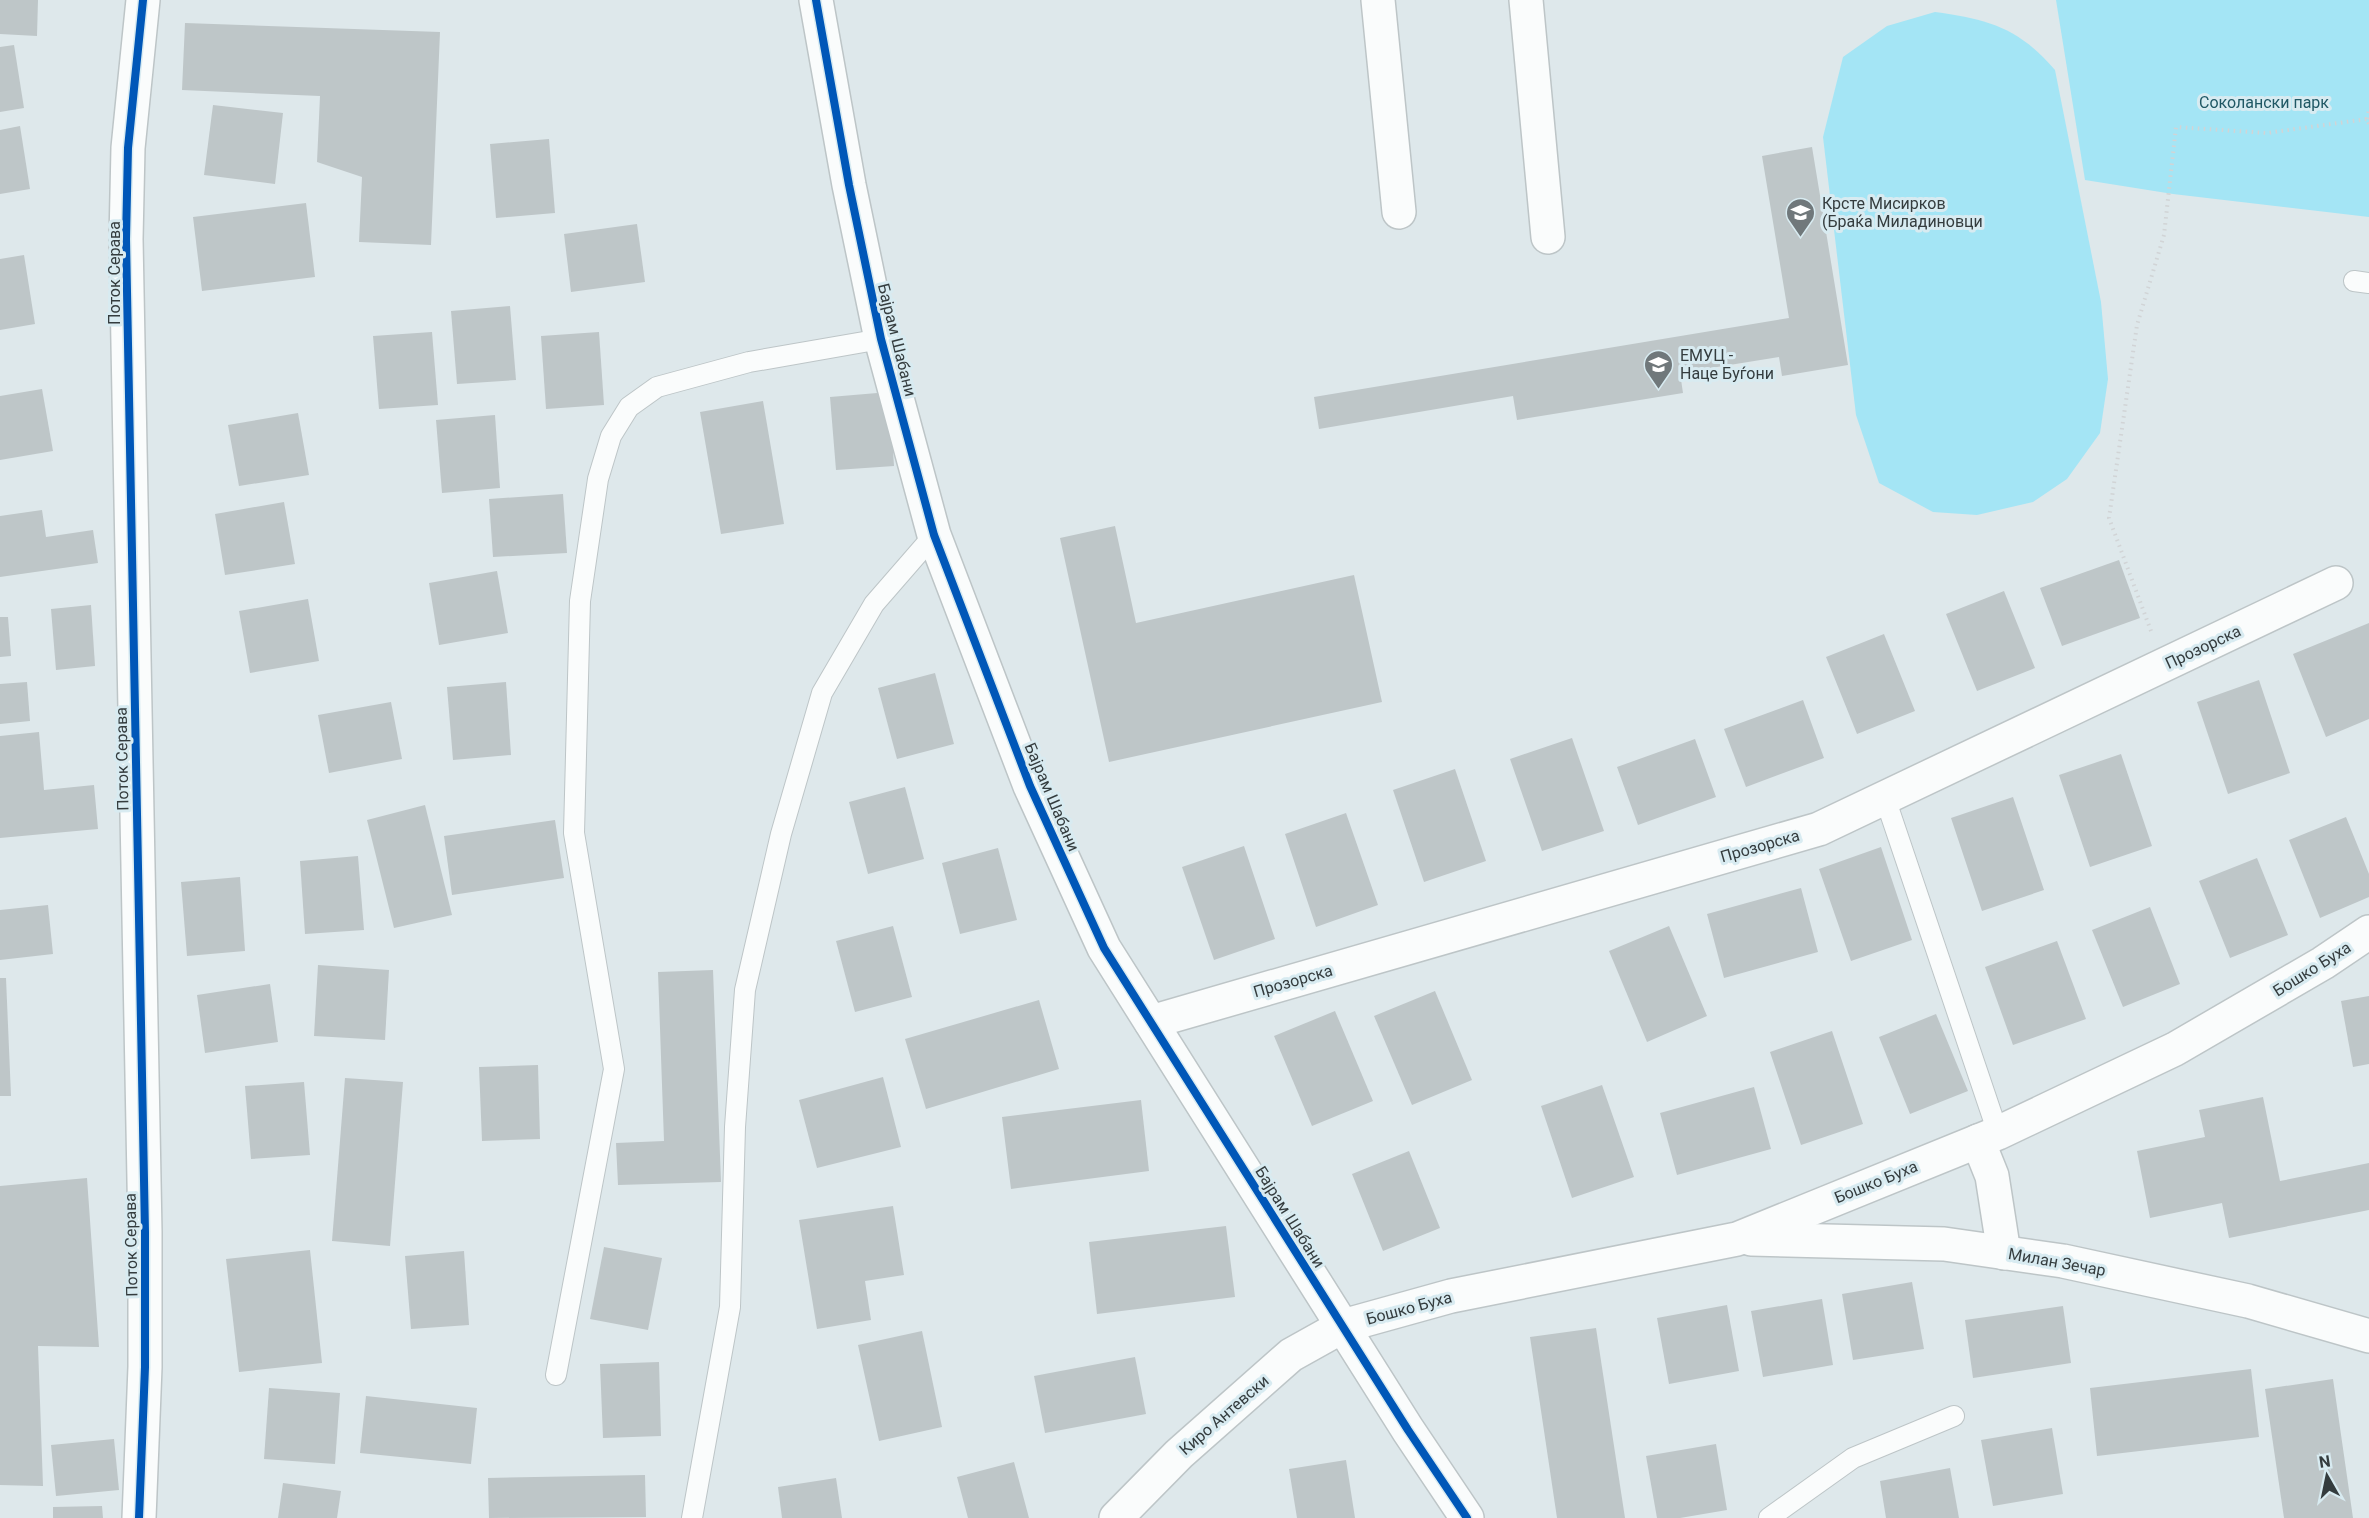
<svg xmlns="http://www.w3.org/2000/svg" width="2369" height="1518" font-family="Roboto,sans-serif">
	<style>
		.green { fill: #a4e5f5 }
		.building { fill: #bec6c8 }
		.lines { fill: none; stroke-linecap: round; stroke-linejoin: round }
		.lane-casing { stroke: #bdc5c7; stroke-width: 22 }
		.street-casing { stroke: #bdc5c7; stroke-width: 36 }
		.path { stroke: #d1d4d6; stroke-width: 4; stroke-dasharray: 1.5 4.5; stroke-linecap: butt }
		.lane { stroke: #fafcfc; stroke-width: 20 }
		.street { stroke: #fafcfc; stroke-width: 33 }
		.cycleway-casing { stroke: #d8ebf1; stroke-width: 11 }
		.cycleway { stroke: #0057b8; stroke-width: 8 }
		.labels { text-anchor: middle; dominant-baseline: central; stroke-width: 6; stroke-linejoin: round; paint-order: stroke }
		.park-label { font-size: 16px; fill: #205865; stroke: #d8ebf1 }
		.poi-label { font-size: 16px; fill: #343c3e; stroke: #d8ebf1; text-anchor: start }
		.street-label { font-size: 16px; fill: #343c3e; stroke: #d8ebf1 }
	</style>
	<rect width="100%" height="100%" fill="#dee8eb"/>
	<g class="green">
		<polygon points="2056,0 2369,0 2369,217 2173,194 2085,180"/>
		<path d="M 1935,12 C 1988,19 2019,28 2055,70 L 2101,302 L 2108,379 L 2100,433 L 2067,479 L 2033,502 L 1977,515 L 1933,512 L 1879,483 L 1856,415 L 1823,137 L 1843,57 L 1887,26 Z"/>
	</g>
	<g class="building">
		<polygon points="0,0 38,0 37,36 0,34"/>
		<polygon points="185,23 440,32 431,245 359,242 362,177 317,162 320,96 182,90"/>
		<polygon points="14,45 24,108 0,112 0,47"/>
		<polygon points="213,105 283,113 275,184 204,175"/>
		<polygon points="20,126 30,189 0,194 0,130"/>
		<polygon points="549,139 555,213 496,218 490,144"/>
		<polygon points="1812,147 1848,365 1782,376 1779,357 1680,373 1683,393 1517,420 1513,396 1319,429 1314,397 1789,318 1762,156"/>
		<polygon points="306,203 315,277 202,291 193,217"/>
		<polygon points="637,224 645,282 571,292 564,234"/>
		<polygon points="24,255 35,324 0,330 0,259"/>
		<polygon points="510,306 516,380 457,384 451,311"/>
		<polygon points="432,332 438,405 379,409 373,336"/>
		<polygon points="599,332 604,405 546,409 541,336"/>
		<polygon points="42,389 53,451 0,460 0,396"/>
		<polygon points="889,392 894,466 836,470 830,397"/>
		<polygon points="763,401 784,524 721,534 700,412"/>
		<polygon points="298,413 309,475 239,486 228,425"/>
		<polygon points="495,415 500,488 442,493 436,420"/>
		<polygon points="563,494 567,553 493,557 489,499"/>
		<polygon points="284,502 295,564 225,575 215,514"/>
		<polygon points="42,510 46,537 93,530 98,563 0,577 0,516"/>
		<polygon points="1115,526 1136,623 1354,575 1382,702 1109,762 1060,538"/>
		<polygon points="2119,560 2140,618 2062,646 2040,588"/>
		<polygon points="497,571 508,633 439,645 429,583"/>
		<polygon points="2004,591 2035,668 1977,691 1946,614"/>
		<polygon points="308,599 319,661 250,673 239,611"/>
		<polygon points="91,605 95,666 56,670 51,609"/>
		<polygon points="0,617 8,617 11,656 0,657"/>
		<polygon points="2369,623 2369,719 2326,737 2293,654"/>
		<polygon points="1884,634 1915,711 1857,734 1826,657"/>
		<polygon points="935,673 954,744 897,759 878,688"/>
		<polygon points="2259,680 2290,773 2228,794 2197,702"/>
		<polygon points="27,682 30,721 0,724 0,684"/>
		<polygon points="506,682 511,755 453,760 447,687"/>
		<polygon points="1803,700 1824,758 1746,787 1724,729"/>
		<polygon points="391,702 402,759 329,773 318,715"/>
		<polygon points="39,732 44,790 94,785 98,829 0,838 0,736"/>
		<polygon points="1572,738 1604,831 1542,851 1510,759"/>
		<polygon points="1695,739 1716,797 1638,825 1617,767"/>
		<polygon points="2121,754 2152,846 2090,867 2059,775"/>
		<polygon points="1455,769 1486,861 1424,882 1393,790"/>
		<polygon points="905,787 924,859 868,874 849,802"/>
		<polygon points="2013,797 2044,890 1982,911 1951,818"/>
		<polygon points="425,805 452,915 394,928 367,820"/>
		<polygon points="1346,813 1378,905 1316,927 1285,834"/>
		<polygon points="2346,817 2369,874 2369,897 2320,918 2289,840"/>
		<polygon points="555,820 564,878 452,895 444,836"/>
		<polygon points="1244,846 1275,939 1214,960 1182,867"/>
		<polygon points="1881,847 1912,940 1851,961 1819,869"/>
		<polygon points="998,848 1017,920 960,934 942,863"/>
		<polygon points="358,856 364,930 305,934 300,861"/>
		<polygon points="2257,858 2288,935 2230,958 2199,881"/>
		<polygon points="240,877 245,951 187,956 181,882"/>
		<polygon points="1801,888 1818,952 1724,978 1707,914"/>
		<polygon points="48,905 53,954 0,960 0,910"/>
		<polygon points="2150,907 2180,984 2123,1007 2092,930"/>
		<polygon points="893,926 912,997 855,1012 836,941"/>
		<polygon points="1669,926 1707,1016 1647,1042 1609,951"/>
		<polygon points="2057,941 2086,1019 2013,1045 1985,967"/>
		<polygon points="318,965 389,970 385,1040 314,1036"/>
		<polygon points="713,970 721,1182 618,1185 616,1143 664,1141 658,972"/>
		<polygon points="0,978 6,978 11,1096 0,1096"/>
		<polygon points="270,984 278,1042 205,1053 197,995"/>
		<polygon points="1435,991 1472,1080 1412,1105 1374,1016"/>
		<polygon points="2369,996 2369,1064 2353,1067 2341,1001"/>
		<polygon points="1039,1000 1059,1069 926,1109 905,1039"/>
		<polygon points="1335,1011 1373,1101 1312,1126 1274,1036"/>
		<polygon points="1936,1014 1968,1091 1910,1114 1879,1037"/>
		<polygon points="1832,1031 1863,1124 1801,1145 1770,1052"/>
		<polygon points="538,1065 540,1139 482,1141 479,1067"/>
		<polygon points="883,1077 901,1147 817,1168 799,1100"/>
		<polygon points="345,1078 403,1082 390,1246 332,1241"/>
		<polygon points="304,1082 310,1155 251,1159 245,1086"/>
		<polygon points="1602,1085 1634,1177 1572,1198 1541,1106"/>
		<polygon points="1754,1087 1771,1149 1677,1175 1660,1113"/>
		<polygon points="2263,1097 2280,1181 2369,1163 2369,1210 2229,1238 2222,1203 2150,1218 2137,1151 2205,1137 2199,1110"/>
		<polygon points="1141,1100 1149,1171 1011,1189 1002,1117"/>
		<polygon points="1409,1151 1440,1228 1383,1251 1352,1174"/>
		<polygon points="87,1178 99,1347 38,1346 43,1486 0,1485 0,1186"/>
		<polygon points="893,1206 904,1275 865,1281 871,1320 817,1329 799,1220"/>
		<polygon points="1226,1226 1235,1297 1097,1314 1089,1242"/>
		<polygon points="604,1247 662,1258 648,1330 590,1319"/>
		<polygon points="310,1250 322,1363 239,1372 226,1259"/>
		<polygon points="464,1251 469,1325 411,1329 405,1256"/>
		<polygon points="1912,1282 1924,1349 1853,1360 1842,1294"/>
		<polygon points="1822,1299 1833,1365 1763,1377 1751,1311"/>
		<polygon points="1727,1305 1739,1371 1669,1384 1657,1318"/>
		<polygon points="2063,1306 2071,1363 1973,1378 1965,1320"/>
		<polygon points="1596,1328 1625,1518 1557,1518 1530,1337"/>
		<polygon points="922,1331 942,1427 879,1441 858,1345"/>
		<polygon points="1135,1357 1146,1414 1045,1433 1034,1376"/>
		<polygon points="659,1362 661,1436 603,1438 600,1364"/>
		<polygon points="2251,1369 2259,1437 2097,1456 2090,1388"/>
		<polygon points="2333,1379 2353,1518 2284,1518 2265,1389"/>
		<polygon points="269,1388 340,1393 335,1464 264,1459"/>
		<polygon points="366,1396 477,1408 471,1464 360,1453"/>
		<polygon points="2052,1428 2063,1494 1993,1506 1981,1440"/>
		<polygon points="114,1439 119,1490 56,1496 51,1445"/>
		<polygon points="1716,1444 1727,1510 1680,1518 1657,1518 1646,1456"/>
		<polygon points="1346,1460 1355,1518 1297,1518 1289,1469"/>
		<polygon points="1014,1462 1029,1518 968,1518 957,1477"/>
		<polygon points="1950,1468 1959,1518 1886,1518 1880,1481"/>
		<polygon points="645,1475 646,1517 489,1518 488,1478"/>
		<polygon points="836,1478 842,1518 782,1518 778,1487"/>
		<polygon points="283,1483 341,1491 337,1518 278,1518"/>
		<polygon points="102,1506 103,1518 53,1518 53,1507"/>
	</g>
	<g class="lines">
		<defs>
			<g id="lane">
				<polyline points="2354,281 2369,283"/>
				<polyline points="1885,798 1998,1133"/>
				<polyline points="556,1375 614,1069 574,833 580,601 598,479 611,436 629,407 657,387 749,362 881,339"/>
				<polyline points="692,1518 730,1307 735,1127 745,990 781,834 822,693 874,604 934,535"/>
				<polyline points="1769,1518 1853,1458 1954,1416"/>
			</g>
			<g id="street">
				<polyline points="816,0 849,185 881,339 934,535 1030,786 1104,948 1408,1430 1467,1518"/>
				<polyline points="1378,0 1399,212"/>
				<polyline points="1526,0 1548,237"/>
				<polyline points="1151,1022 1819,829 2336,583"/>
				<polyline points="1978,1141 1992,1176 2004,1253"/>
				<polyline points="1751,1239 1944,1244 2063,1261 2248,1301 2369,1336"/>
				<polyline points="139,1518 145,1367 145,1232 126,239 128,148 143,0"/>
				<polyline points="1116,1518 1179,1454 1291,1355 1343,1326 1451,1296 1737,1239 1998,1133 2175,1049 2323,963 2369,932"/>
			</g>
		</defs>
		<use href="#lane" class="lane-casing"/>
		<use href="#street" class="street-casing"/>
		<g class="path">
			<polyline points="2367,119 2369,110"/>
			<polyline points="2151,631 2109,518 2137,325 2164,235 2176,127 2267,133 2367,119 2369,124"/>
		</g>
		<use href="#lane" class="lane"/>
		<use href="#street" class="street"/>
		<defs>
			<g id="cycleway">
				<polyline points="816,0 849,185 881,339 934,535 1030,786 1104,948 1408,1430 1467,1518"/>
				<polyline points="139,1518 145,1367 145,1232 126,239 128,148 143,0"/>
			</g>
		</defs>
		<use href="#cycleway" class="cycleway-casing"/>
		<use href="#cycleway" class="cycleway"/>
	</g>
	<defs>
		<symbol id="school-pin" viewBox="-11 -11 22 30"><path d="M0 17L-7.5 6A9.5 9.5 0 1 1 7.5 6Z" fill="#70787b" stroke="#d8ebf1"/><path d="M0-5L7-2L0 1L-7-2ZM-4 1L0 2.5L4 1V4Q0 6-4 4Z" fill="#fff"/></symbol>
	</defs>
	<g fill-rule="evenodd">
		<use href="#school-pin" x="1784" y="196" width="33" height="45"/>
		<use href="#school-pin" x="1642" y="348" width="33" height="45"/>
	</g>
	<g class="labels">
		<g class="park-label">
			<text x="2264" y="102">Соколански парк</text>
		</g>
		<g class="poi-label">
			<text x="1822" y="203">Крсте Мисирков<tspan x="1822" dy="18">(Браќа Миладиновци</tspan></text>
			<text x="1680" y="355">ЕМУЦ -<tspan x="1680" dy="18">Наце Буѓони</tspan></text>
		</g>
		<g class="street-label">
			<text transform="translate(114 273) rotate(-90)">Поток Серава</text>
			<text transform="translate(897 340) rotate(76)">Бајрам Шабани</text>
			<text transform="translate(2203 647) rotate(-25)">Прозорска</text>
			<text transform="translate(122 759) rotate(-91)">Поток Серава</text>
			<text transform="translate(1052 797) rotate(67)">Бајрам Шабани</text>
			<text transform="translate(1760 846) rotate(-16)">Прозорска</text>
			<text transform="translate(2312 969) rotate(-32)">Бошко Буха</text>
			<text transform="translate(1293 981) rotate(-16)">Прозорска</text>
			<text transform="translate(1876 1182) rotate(-22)">Бошко Буха</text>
			<text transform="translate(1290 1217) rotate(58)">Бајрам Шабани</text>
			<text transform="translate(131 1245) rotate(-91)">Поток Серава</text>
			<text transform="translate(2057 1262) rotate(10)">Милан Зечар</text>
			<text transform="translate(1409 1308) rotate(-15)">Бошко Буха</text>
			<text transform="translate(1224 1415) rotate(-41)">Киро Антевски</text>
		</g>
	</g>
	<g transform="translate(2327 1476) rotate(351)" stroke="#d8ebf1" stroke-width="4.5" paint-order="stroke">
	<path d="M0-4.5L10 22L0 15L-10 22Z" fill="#343c3e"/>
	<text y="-9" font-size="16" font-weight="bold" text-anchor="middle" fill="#343c3e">N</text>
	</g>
</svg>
